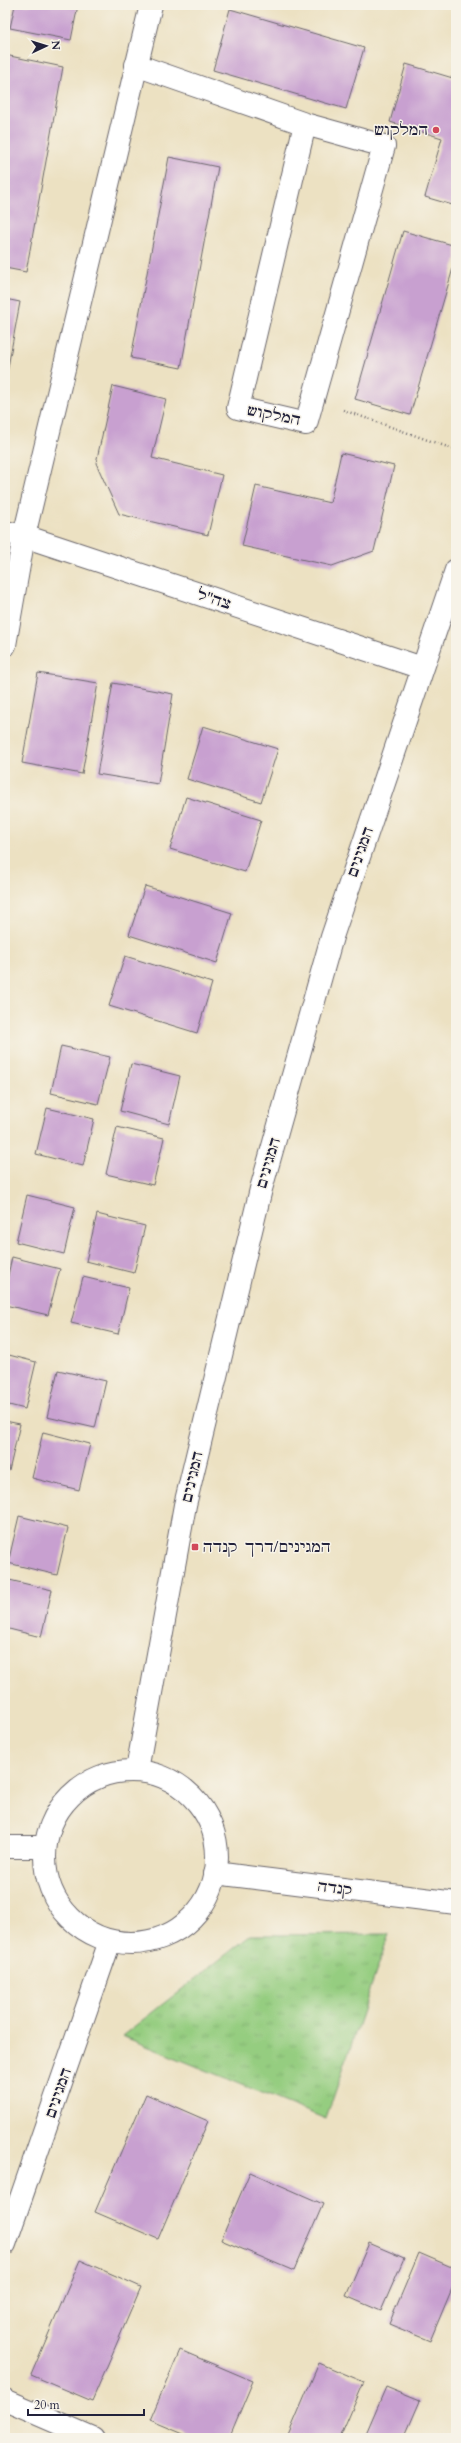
<svg xmlns="http://www.w3.org/2000/svg" width="461" height="2443" font-family="Cardo,'Frank Ruhl Libre',serif">
	<style>
		.park { fill: url(#park-tufts); stroke: #5c785e }
		.building { fill: #c8a0d0 }
		.lines { fill: none; stroke-linecap: round; stroke-linejoin: round }
		.street-casing { stroke: #69656a; stroke-width: 24 }
		.secondary-casing { stroke: #69656a; stroke-width: 24 }
		.path { stroke: #69656a; stroke-width: 2.5; stroke-dasharray: 1 3; stroke-linecap: butt }
		.street { stroke: #fff; stroke-width: 22 }
		.secondary { stroke: #fff; stroke-width: 22 }
		.poi-dot { fill: #d1495b; stroke: #f7f3e8; stroke-width: 1.5 }
		.labels { text-anchor: middle; dominant-baseline: central; stroke-width: 3; stroke-linejoin: round; paint-order: stroke }
		.poi-label { font-size: 15px; fill: #22223b; stroke: #f7f3e8; text-anchor: end }
		.street-label { font-size: 15px; fill: #22223b; stroke: #f7f3e8 }
	</style>
	<defs>
		<pattern id="park-tufts" width="24" height="20" patternUnits="userSpaceOnUse"><rect width="24" height="20" fill="#95cd80"/><path d="M3 7l-1-3M5 7V3M7 7l1-3M15 17l-1-3M17 17v-4M19 17l1-3" fill="none" stroke="#80b070"/></pattern>
	</defs>
	<rect width="100%" height="100%" fill="#f7f3e8"/>
	<filter id="ink" filterUnits="userSpaceOnUse"><feTurbulence type="fractalNoise" baseFrequency=".025" numOctaves="2"/><feDisplacementMap in="SourceGraphic" scale="8" xChannelSelector="R" yChannelSelector="G"/><feConvolveMatrix kernelMatrix="1 2 1 2 8 2 1 2 1" color-interpolation-filters="sRGB"/></filter>
	<filter id="wash" filterUnits="userSpaceOnUse"><feTurbulence type="fractalNoise" baseFrequency=".012" numOctaves="4" result="noise"/><feDisplacementMap in="SourceGraphic" scale="16" xChannelSelector="R" yChannelSelector="G"/><feGaussianBlur stdDeviation="0.9" result="paint"/><feColorMatrix in="noise" values="0 0 0 0 0 0 0 0 0 0 0 0 0 0 0 0 0 1.4 0 .05"/><feComposite in="paint" operator="in"/></filter>
	<g filter="url(#wash)">
		<rect width="100%" height="100%" fill="#ece1c2"/>
		<polygon class="park" points="389,1934 326,2119 122,2036 251,1935"/>
		<g id="blocks">
			<g class="building">
				<polygon points="15,5 78,5 71,40 10,28"/>
				<polygon points="442,5 456,5 456,9"/>
				<polygon points="230,9 364,48 346,109 213,70"/>
				<polygon points="5,55 63,67 26,272 5,268"/>
				<polygon points="406,64 456,79 456,206 425,197 442,138 390,122"/>
				<polygon points="169,157 218,167 181,368 131,358"/>
				<polygon points="403,231 456,246 456,258 410,415 355,399"/>
				<polygon points="5,299 20,302 6,378 5,377"/>
				<polygon points="113,386 166,399 152,458 222,475 208,535 119,514 96,463"/>
				<polygon points="341,453 394,466 374,551 332,566 242,546 256,486 330,503"/>
				<polygon points="38,673 98,683 82,774 22,763"/>
				<polygon points="113,683 173,694 158,784 97,774"/>
				<polygon points="203,726 278,749 261,802 187,779"/>
				<polygon points="186,797 261,820 245,872 170,849"/>
				<polygon points="145,886 232,913 217,963 129,935"/>
				<polygon points="125,956 212,983 197,1033 109,1006"/>
				<polygon points="61,1046 110,1057 98,1104 51,1093"/>
				<polygon points="131,1064 180,1076 169,1124 120,1111"/>
				<polygon points="47,1108 94,1119 83,1166 36,1154"/>
				<polygon points="117,1127 164,1138 153,1185 106,1174"/>
				<polygon points="27,1195 75,1207 64,1254 16,1242"/>
				<polygon points="97,1214 145,1226 134,1273 86,1261"/>
				<polygon points="12,1257 60,1269 48,1315 5,1305 5,1289"/>
				<polygon points="83,1277 129,1288 118,1334 71,1323"/>
				<polygon points="5,1354 36,1362 25,1409 5,1404"/>
				<polygon points="58,1370 106,1381 95,1428 47,1417"/>
				<polygon points="5,1421 20,1424 9,1471 5,1470"/>
				<polygon points="43,1432 90,1444 79,1490 32,1478"/>
				<polygon points="19,1516 68,1528 57,1575 8,1563"/>
				<polygon points="5,1579 52,1590 41,1637 5,1628"/>
				<polygon points="146,2094 208,2121 158,2239 95,2212"/>
				<polygon points="250,2172 323,2204 294,2271 221,2240"/>
				<polygon points="369,2243 404,2258 381,2311 346,2296"/>
				<polygon points="419,2253 456,2269 456,2279 430,2341 389,2324"/>
				<polygon points="80,2260 141,2287 92,2401 31,2375"/>
				<polygon points="180,2350 253,2381 229,2438 193,2438 150,2420"/>
				<polygon points="319,2363 364,2382 340,2438 287,2438"/>
				<polygon points="386,2387 420,2401 404,2438 364,2438"/>
			</g>
		</g>
	</g>
	<g filter="url(#ink)">
		<use href="#blocks" fill-opacity="0" stroke="#69656a" stroke-width="1"/>
		<g class="lines">
			<defs>
				<g id="street">
					<polyline points="136,65 305,124"/>
					<polygon points="305,124 384,146 306,424 238,408"/>
					<polyline points="5,532 24,536 422,668"/>
					<polyline points="5,645 24,536 151,5"/>
					<polyline points="215,1873 456,1903"/>
					<polyline points="5,2400 93,2438"/>
				</g>
				<g id="secondary">
					<polyline points="137,1770 185,1505 261,1189 332,937 456,570"/>
					<circle cx="131" cy="1857" r="86"/>
					<polyline points="5,1847 45,1847"/>
					<polyline points="5,2244 110,1941"/>
				</g>
			</defs>
			<use href="#street" class="street-casing"/>
			<use href="#secondary" class="secondary-casing"/>
			<polyline class="path" points="343,410 456,450"/>
			<use href="#street" class="street"/>
			<use href="#secondary" class="secondary"/>
		</g>
	</g>
	<g class="poi-dot">
		<circle cx="436" cy="130" r="4"/>
		<rect x="191" y="1543" width="8" height="8" rx="2"/>
	</g>
	<g class="labels">
		<g class="poi-label">
			<text x="428" y="130">המלקוש</text>
			<text x="203" y="1547" text-anchor="start">המגינים/דרך קנדה</text>
		</g>
		<g class="street-label">
			<text transform="translate(274 415) rotate(11)">המלקוש</text>
			<text transform="translate(214 599) rotate(18)">צה"ל</text>
			<text transform="translate(360 852) rotate(-71)">המגינים</text>
			<text transform="translate(268 1163) rotate(-74)">המגינים</text>
			<text transform="translate(192 1477) rotate(-77)">המגינים</text>
			<text transform="translate(335 1888) rotate(7)">קנדה</text>
			<text transform="translate(58 2093) rotate(-71)">המגינים</text>
		</g>
	</g>
	<rect width="461" height="2443" fill="none" stroke="#f7f3e8" stroke-width="20"/>
	<g transform="translate(46 46) rotate(86)" stroke="#f7f3e8" stroke-width="3" paint-order="stroke">
	<path d="M0-3L7 15L0 10L-7 15Z" fill="#22223b"/>
	<text y="-6" font-size="11" font-weight="bold" text-anchor="middle" fill="#22223b">N</text>
	</g>
	<path d="M28 2409v6h116v-6" fill="none" stroke="#22223b" stroke-width="2"/>
	<text x="34" y="2409" font-size="12" fill="#22223b" stroke="#f7f3e8" stroke-width="3" paint-order="stroke">20 m</text>
</svg>
